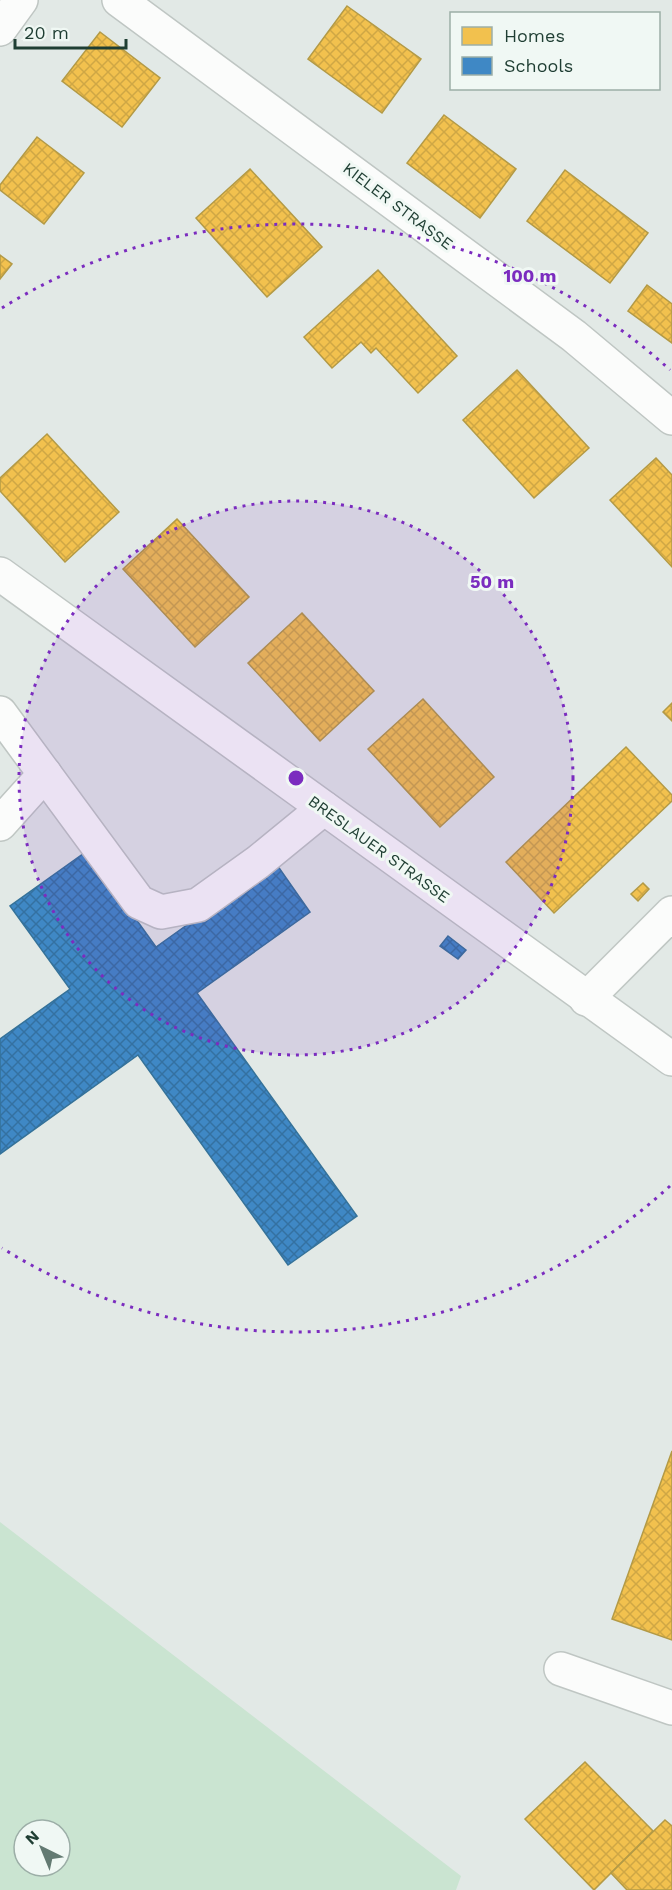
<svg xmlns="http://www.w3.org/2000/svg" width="672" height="1890" font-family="'Work Sans',sans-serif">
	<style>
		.garden { fill: #cae4d1; fill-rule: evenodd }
		.homes { fill: url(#homes-cross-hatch); stroke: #b39a46; stroke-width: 1.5 }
		.schools { fill: url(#schools-cross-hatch); stroke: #357299; stroke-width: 1.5 }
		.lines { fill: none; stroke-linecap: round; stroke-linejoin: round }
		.minor-casing { stroke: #bfc6c3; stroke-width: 36 }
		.minor { stroke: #fbfcfb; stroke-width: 33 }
		.ring { fill: none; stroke: #7b2cbf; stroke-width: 3; stroke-dasharray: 3 6 }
		.labels { text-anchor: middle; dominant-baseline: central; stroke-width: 6; stroke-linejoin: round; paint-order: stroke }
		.street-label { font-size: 16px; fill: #1f3e33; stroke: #f0f8f4 }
		.centre { fill: #7b2cbf; stroke: #f0f8f4; stroke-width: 3 }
		.ring-label { font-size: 18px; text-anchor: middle; font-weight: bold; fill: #7b2cbf; stroke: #f0f8f4; stroke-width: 6; stroke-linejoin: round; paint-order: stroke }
	</style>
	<defs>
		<pattern id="homes-cross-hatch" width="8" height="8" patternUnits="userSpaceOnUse" patternTransform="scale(1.5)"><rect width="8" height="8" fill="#f2c14e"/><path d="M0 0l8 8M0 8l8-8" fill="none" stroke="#cfa745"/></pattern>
		<pattern id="schools-cross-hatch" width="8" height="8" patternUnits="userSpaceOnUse" patternTransform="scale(1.5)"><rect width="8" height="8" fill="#3f88c5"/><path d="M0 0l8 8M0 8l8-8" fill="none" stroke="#3471a1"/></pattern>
	</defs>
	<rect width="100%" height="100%" fill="#e2e9e6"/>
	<path class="garden" d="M 0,1522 L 461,1876 L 456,1890 L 0,1890 ZM 24,1830 L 60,1830 L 60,1866 L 24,1866 Z"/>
	<g class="homes">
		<polygon points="347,6 421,59 382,113 308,59"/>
		<polygon points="100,32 160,78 122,127 62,81"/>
		<polygon points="444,115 516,169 480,218 407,163"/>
		<polygon points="37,137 84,173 44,224 0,190 0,185"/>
		<polygon points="250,169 322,247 267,297 196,218"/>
		<polygon points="565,170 648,233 610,283 527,221"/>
		<polygon points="0,255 12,264 0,279"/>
		<polygon points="378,270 457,356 418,393 376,348 371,353 361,342 332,368 304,337"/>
		<polygon points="647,285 672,304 672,343 628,311"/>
		<polygon points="517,370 589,448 534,498 463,420"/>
		<polygon points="47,434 119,512 65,562 0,491 0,478"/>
		<polygon points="656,458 672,475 672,567 610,500"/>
		<polygon points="177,519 249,597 195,647 123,569"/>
		<polygon points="302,613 374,691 320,741 248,663"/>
		<polygon points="423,699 494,777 440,827 368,749"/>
		<polygon points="672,703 672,721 663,712"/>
		<polygon points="626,747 672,795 672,801 554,913 506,862"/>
		<polygon points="643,883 649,889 638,901 631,894"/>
		<polygon points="672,1451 672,1640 612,1619"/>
		<polygon points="585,1762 653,1831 594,1890 525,1819"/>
		<polygon points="665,1820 672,1826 672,1890 627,1890 611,1873"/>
	</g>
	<g class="schools">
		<polygon points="87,851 156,947 275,862 310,912 197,993 357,1216 288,1265 138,1055 0,1154 0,1039 70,989 10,906"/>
		<polygon points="448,936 466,950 458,959 440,946"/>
	</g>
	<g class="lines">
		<defs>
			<g id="minor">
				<polyline points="119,0 574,336 672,418"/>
				<polyline points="0,29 21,0"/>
				<polyline points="0,574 672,1059"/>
				<polyline points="0,713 139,902 161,912 198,905 258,862 324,808"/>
				<polyline points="0,824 45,774"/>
				<polyline points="586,999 672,913"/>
				<polyline points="561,1669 672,1708"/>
			</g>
		</defs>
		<use href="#minor" class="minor-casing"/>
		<use href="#minor" class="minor"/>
	</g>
	<circle cx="296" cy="778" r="277" fill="#7b2cbf" fill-opacity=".12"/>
	<g class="ring">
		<circle cx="296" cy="778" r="277"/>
		<path d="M670 1186A554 554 0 0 1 2 1248M2 308A554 554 0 0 1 670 370"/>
	</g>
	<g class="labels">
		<g class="street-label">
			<text transform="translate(398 206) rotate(37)">KIELER STRASSE</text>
			<text transform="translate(379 849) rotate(36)">BRESLAUER STRASSE</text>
		</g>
	</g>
	<circle cx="296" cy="778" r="9" class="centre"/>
	<g class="ring-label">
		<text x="530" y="282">100 m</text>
		<text x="492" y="588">50 m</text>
	</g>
	<rect x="450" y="12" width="210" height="78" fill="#f0f8f4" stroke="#9caea7" stroke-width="1.5"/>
	<rect x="462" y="27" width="30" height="18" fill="#f2c14e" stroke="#9caea7" stroke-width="1.5"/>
	<text x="504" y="42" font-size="18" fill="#1f3e33">Homes</text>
	<rect x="462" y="57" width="30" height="18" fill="#3f88c5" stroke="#9caea7" stroke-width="1.5"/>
	<text x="504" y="72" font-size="18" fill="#1f3e33">Schools</text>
	<g transform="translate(42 1848) rotate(317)"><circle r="28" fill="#f0f8f4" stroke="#9caea7" stroke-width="1.5"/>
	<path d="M0-4.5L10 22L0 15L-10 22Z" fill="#637a72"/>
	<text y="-9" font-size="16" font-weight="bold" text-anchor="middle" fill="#1f3e33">N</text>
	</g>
	<path d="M15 39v9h111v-9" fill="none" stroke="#1f3e33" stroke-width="3"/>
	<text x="24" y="39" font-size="18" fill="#1f3e33" stroke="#f0f8f4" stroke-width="4.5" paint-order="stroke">20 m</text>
</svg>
